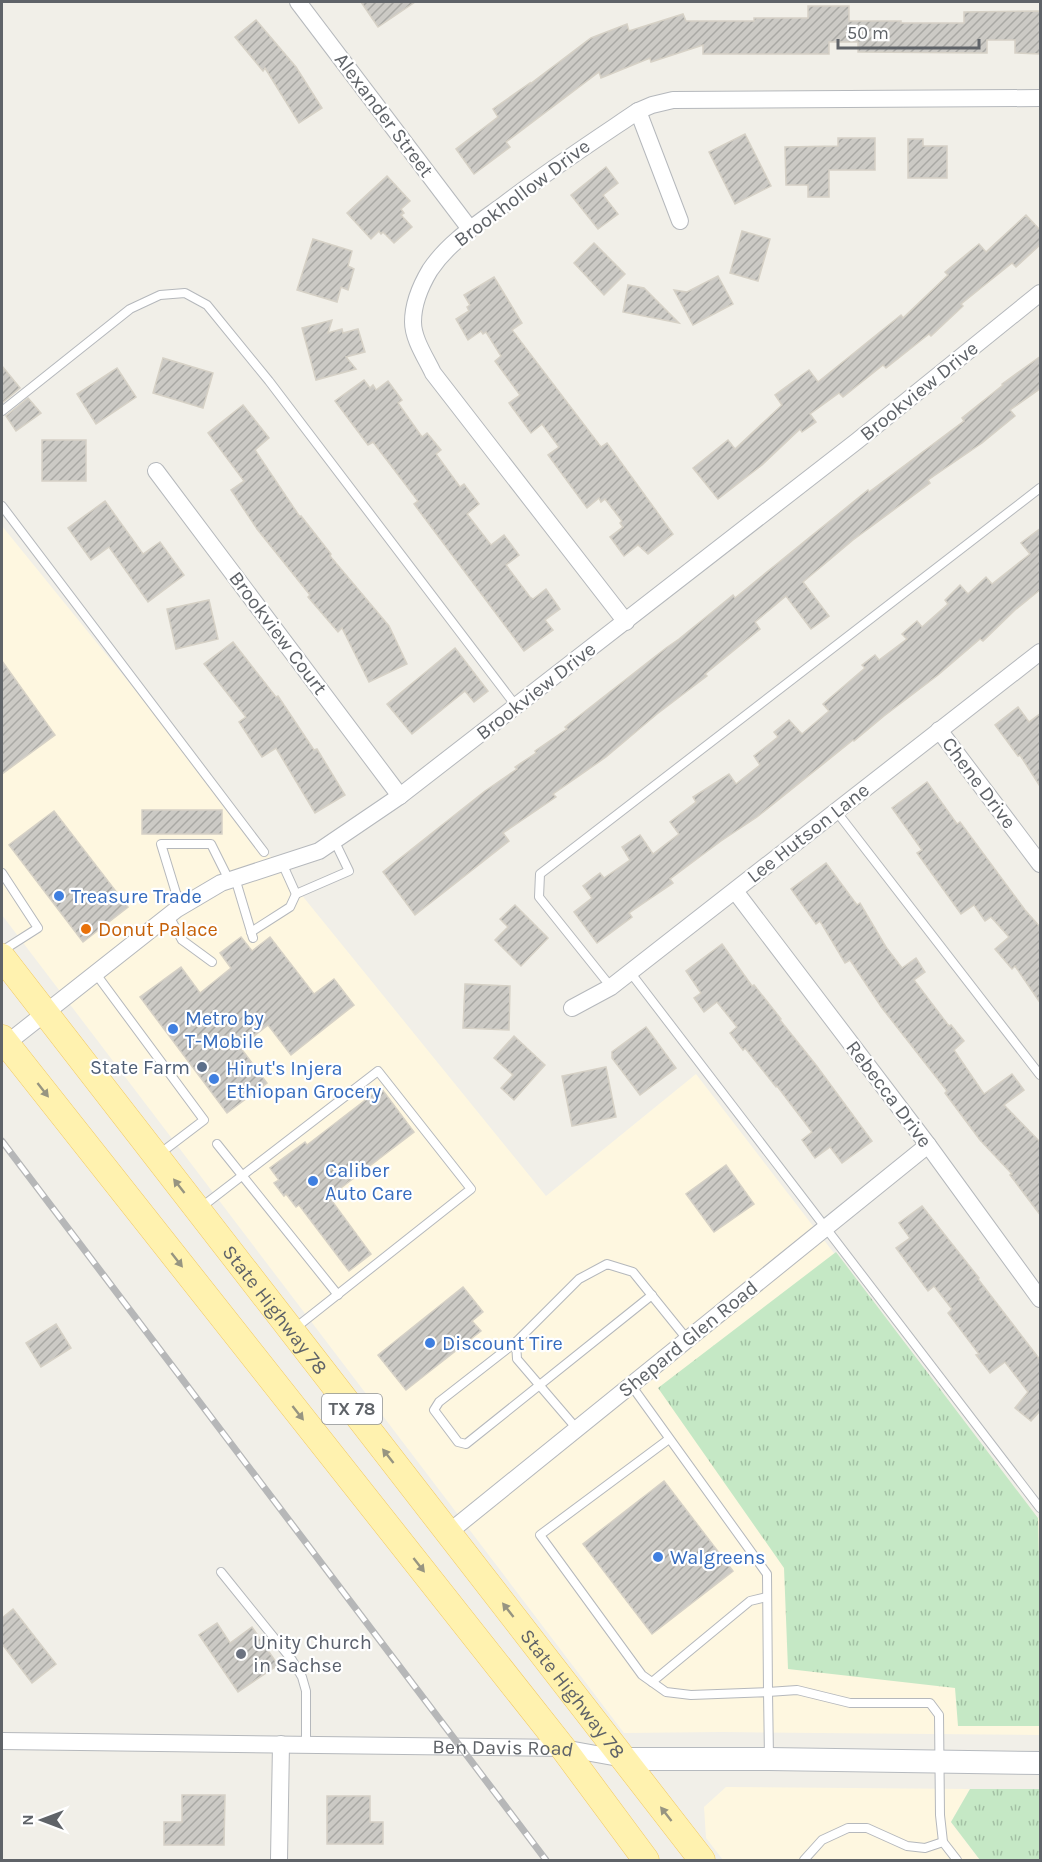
<svg xmlns="http://www.w3.org/2000/svg" width="1042" height="1862" font-family="Karla,sans-serif">
	<style>
		.commercial { fill: #fef7e0 }
		.grass { fill: url(#grass-tufts) }
		.building { fill: url(#building-hatch); stroke: #d6d1c6; stroke-width: 1.5 }
		.lines { fill: none; stroke-linecap: round; stroke-linejoin: round }
		.lane-casing { stroke: #b5b8bc; stroke-width: 10 }
		.street-casing { stroke: #b5b8bc; stroke-width: 18 }
		.secondary-casing { stroke: #b6babf; stroke-width: 24 }
		.primary-casing { stroke: #f2c960; stroke-width: 27 }
		.lane { stroke: #fff; stroke-width: 8 }
		.street { stroke: #fff; stroke-width: 16 }
		.secondary { stroke: #fff; stroke-width: 22 }
		.primary { stroke: #fff2af; stroke-width: 26 }
		.rail-casing { stroke: #b6b7b8; stroke-width: 7 }
		.rail { stroke: #fff; stroke-width: 4.5; stroke-dasharray: 14; stroke-linecap: butt }
		.oneway { fill: #979581 }
		.shop-dot { fill: #3f7fe0; stroke: #fff; stroke-width: 2 }
		.food-dot { fill: #e8710a; stroke: #fff; stroke-width: 2 }
		.service-dot { fill: #5c6f8a; stroke: #fff; stroke-width: 2 }
		.worship-dot { fill: #6b7280; stroke: #fff; stroke-width: 2 }
		.labels { text-anchor: middle; dominant-baseline: central; stroke-width: 4.5; stroke-linejoin: round; paint-order: stroke }
		.shield { fill: #fff; stroke: #8f9295; stroke-width: 1.5 }
		.shield-label { font-size: 18px; font-weight: bold; fill: #5f6368 }
		.street-label { font-size: 20px; fill: #5f6368; stroke: #fff }
		.shop-label { font-size: 20px; fill: #366cbe; stroke: #fff; text-anchor: start }
		.food-label { font-size: 20px; fill: #c56008; stroke: #fff; text-anchor: start }
		.service-label { font-size: 20px; fill: #4e5e75; stroke: #fff; text-anchor: end }
		.worship-label { font-size: 20px; fill: #5b616d; stroke: #fff; text-anchor: start }
	</style>
	<defs>
		<pattern id="grass-tufts" width="24" height="20" patternUnits="userSpaceOnUse" patternTransform="scale(1.5)"><rect width="24" height="20" fill="#c5e8c5"/><path d="M3 7l-1-3M5 7V3M7 7l1-3M15 17l-1-3M17 17v-4M19 17l1-3" fill="none" stroke="#a3c0a4"/></pattern>
		<pattern id="building-hatch" width="6" height="6" patternUnits="userSpaceOnUse" patternTransform="scale(1.5)"><rect width="6" height="6" fill="#cccac5"/><path d="M-1 1l2-2M0 6l6-6M5 7l2-2" fill="none" stroke="#a9a8a4"/></pattern>
	</defs>
	<rect width="100%" height="100%" fill="#f1efe8"/>
	<g class="commercial">
		<polygon points="2,526 546,1196 696,1074 1038,1518 1040,1518 1040,1735 722,1732 624,1733 2,915"/>
		<polygon points="726,1787 970,1789 951,1822 980,1860 723,1860 706,1838 704,1807"/>
	</g>
	<g class="grass">
		<polygon points="836,1252 1038,1518 1040,1605 1040,1726 958,1726 955,1688 788,1669 784,1568 658,1388"/>
		<polygon points="970,1789 1040,1789 1040,1860 980,1860 951,1822"/>
	</g>
	<g class="building">
		<polygon points="361,2 415,2 378,27"/>
		<polygon points="808,6 849,6 849,21 901,21 901,23 964,23 964,12 1041,11 1041,54 1015,53 1015,40 987,40 987,53 858,52 858,42 829,42 829,54 703,54 703,45 651,62 650,58 601,78 599,72 506,142 510,147 474,174 456,149 498,117 493,109 530,83 530,84 591,38 627,24 629,31 683,14 686,21 754,21 754,18 808,18"/>
		<polygon points="256,20 296,67 322,108 299,123 265,68 263,71 235,37"/>
		<polygon points="745,134 771,186 735,204 709,152"/>
		<polygon points="838,138 875,138 875,170 829,170 829,197 808,197 808,185 786,185 785,147 838,146"/>
		<polygon points="908,139 923,139 923,146 947,146 947,178 908,178"/>
		<polygon points="606,167 618,183 603,195 618,214 598,229 571,195"/>
		<polygon points="387,176 410,201 401,209 404,213 401,215 412,227 394,243 383,232 381,234 379,231 371,239 347,213"/>
		<polygon points="1026,215 1041,231 1041,244 1016,267 1012,263 961,304 963,306 931,336 929,334 886,368 883,365 843,397 839,393 810,414 816,422 802,432 800,429 762,465 718,499 693,468 728,440 735,449 782,405 775,395 809,370 818,382 901,315 903,318 948,275 945,272 979,244 986,252"/>
		<polygon points="742,231 770,239 758,281 730,273"/>
		<polygon points="313,239 352,251 348,266 354,269 348,290 341,287 337,302 297,290"/>
		<polygon points="594,243 625,274 604,295 574,263"/>
		<polygon points="718,276 733,304 693,325 674,290 687,292"/>
		<polygon points="494,277 522,323 512,330 601,447 607,443 673,534 648,554 638,545 624,556 610,537 623,527 620,523 622,521 605,499 601,502 599,498 587,508 548,455 559,447 542,424 531,433 509,403 520,395 495,361 501,356 486,332 483,334 481,331 468,340 456,319 469,311 467,307 470,305 464,295"/>
		<polygon points="628,285 644,288 679,323 623,312"/>
		<polygon points="332,320 328,333 342,329 343,333 358,329 365,352 346,357 356,369 316,380 302,328"/>
		<polygon points="1041,356 1041,388 1010,410 1015,416 982,443 928,480 930,483 853,540 803,582 829,616 811,629 786,596 755,622 760,629 705,674 707,676 657,714 606,757 553,794 556,797 503,833 509,841 415,915 383,872 485,791 517,769 515,767 536,753 535,751 567,729 565,727 666,648 679,639 733,595 735,598 868,490 869,492 964,421 962,418 1003,385 1002,384"/>
		<polygon points="163,358 213,373 203,408 153,393"/>
		<polygon points="2,366 20,388 2,403"/>
		<polygon points="117,368 136,397 96,424 77,394"/>
		<polygon points="364,380 370,388 373,385 376,390 388,381 402,400 398,403 422,437 427,433 441,450 436,454 460,487 464,484 479,504 467,514 491,545 504,535 519,555 506,565 530,597 533,599 546,589 560,609 545,620 553,630 524,651 414,504 418,501 373,442 368,445 335,401"/>
		<polygon points="28,398 41,413 16,431 6,416"/>
		<polygon points="243,405 269,438 255,450 300,517 301,516 331,554 330,556 389,626 407,664 369,682 342,628 338,632 308,597 310,595 257,529 231,490 244,481 208,433"/>
		<rect x="42" y="440" width="44" height="41"/>
		<polygon points="105,501 143,554 160,542 184,575 148,602 109,547 91,560 68,528"/>
		<polygon points="1041,528 1041,589 1015,610 983,641 980,639 938,675 884,716 854,741 853,740 757,817 721,841 670,879 673,883 629,913 632,917 597,943 574,912 592,898 583,886 600,873 604,878 630,860 622,847 640,835 653,854 679,834 670,822 696,802 693,797 729,774 736,784 760,765 754,756 778,737 774,732 789,720 802,734 829,711 823,704 865,668 862,665 875,655 879,660 907,639 902,634 917,621 922,627 948,604 945,600 960,585 968,594 986,577 992,584 1030,554 1021,543"/>
		<polygon points="209,600 218,639 176,649 167,609"/>
		<polygon points="233,642 276,697 278,696 314,750 317,749 345,795 315,813 276,748 262,757 239,722 246,717 204,664"/>
		<polygon points="455,648 488,691 474,702 465,691 412,734 387,704"/>
		<polygon points="2,661 55,735 2,774"/>
		<polygon points="1018,707 1029,722 1041,713 1041,788 1020,755 1018,756 995,725"/>
		<polygon points="927,782 957,824 960,822 1025,910 1041,928 1041,1004 1015,966 1012,969 995,949 1009,937 991,917 985,921 974,905 961,914 917,853 922,850 892,808"/>
		<rect x="142" y="810" width="80" height="24"/>
		<polygon points="54,811 128,907 83,942 9,845"/>
		<polygon points="826,863 857,905 860,903 886,947 902,968 916,958 925,972 914,980 949,1026 951,1025 964,1041 954,1050 984,1094 1012,1074 1024,1090 1004,1105 1041,1143 1041,1216 1010,1175 1012,1174 980,1140 945,1093 947,1091 882,1008 850,960 845,963 820,921 816,924 791,889"/>
		<polygon points="515,905 548,938 521,966 495,940 508,927 500,919"/>
		<polygon points="241,937 252,951 270,937 314,994 334,979 354,1005 291,1055 268,1025 240,1047 267,1083 227,1113 140,997 181,967 200,993 231,968 220,953"/>
		<polygon points="722,944 752,986 754,985 781,1019 780,1020 816,1065 872,1141 842,1163 830,1147 815,1158 802,1140 812,1132 777,1086 776,1087 745,1048 743,1050 730,1033 737,1027 717,1002 704,1012 694,998 701,993 686,971"/>
		<polygon points="465,984 510,986 509,1030 463,1028"/>
		<polygon points="646,1027 676,1068 640,1095 612,1058 612,1052"/>
		<polygon points="514,1036 545,1065 514,1100 501,1088 513,1075 494,1058"/>
		<polygon points="606,1067 616,1117 572,1126 562,1076"/>
		<polygon points="381,1088 414,1132 329,1197 371,1254 349,1271 299,1205 296,1207 286,1194 284,1196 274,1183 279,1180 270,1168 305,1142 307,1145"/>
		<polygon points="726,1165 754,1204 714,1232 686,1194"/>
		<polygon points="922,1206 979,1278 978,1279 1041,1361 1041,1410 1031,1421 1015,1408 1028,1392 1005,1362 990,1373 976,1355 979,1354 948,1313 952,1309 934,1286 928,1291 896,1248 910,1238 899,1223"/>
		<polygon points="463,1287 483,1312 472,1321 481,1331 406,1390 378,1355"/>
		<polygon points="56,1324 71,1348 41,1367 26,1343"/>
		<polygon points="664,1481 733,1571 652,1634 583,1544"/>
		<polygon points="13,1609 56,1664 32,1683 2,1644 2,1618"/>
		<polygon points="217,1623 230,1643 252,1627 278,1665 238,1692 199,1635"/>
		<polygon points="182,1795 225,1795 224,1845 164,1845 164,1822 182,1822"/>
		<polygon points="327,1796 370,1796 370,1822 383,1822 383,1844 327,1844"/>
	</g>
	<g class="lines">
		<defs>
			<g id="lane">
				<polyline points="2,411 130,309 160,295 185,293 207,305 269,381 516,706"/>
				<polyline points="2,506 264,852"/>
				<polyline points="836,811 1040,1075"/>
				<polyline points="282,863 296,894 349,871 334,840"/>
				<polyline points="2,873 38,928 2,951"/>
				<polyline points="235,878 253,938"/>
				<polyline points="184,905 176,893 161,844 211,844 229,880"/>
				<polyline points="169,916 182,940 212,962"/>
				<polyline points="251,932 290,907 296,894"/>
				<polyline points="630,972 1040,1508"/>
				<polyline points="96,974 204,1120 158,1155"/>
				<polyline points="611,987 539,897 540,874 1040,488"/>
				<polyline points="217,1144 338,1295"/>
				<polyline points="199,1209 378,1071 471,1189 294,1329"/>
				<polyline points="516,1342 439,1402 434,1410 458,1442 466,1444 652,1295"/>
				<polyline points="631,1385 767,1574 768,1692 797,1690 850,1703 930,1703 939,1715 940,1815 943,1842 957,1860"/>
				<polyline points="577,1429 517,1359 516,1342 579,1279 607,1264 633,1272 687,1339"/>
				<polyline points="669,1439 540,1535 642,1675 666,1692 691,1695 768,1692 769,1758"/>
				<polyline points="221,1572 292,1660 302,1677 306,1691 306,1745"/>
				<polyline points="652,1682 750,1601 767,1597"/>
				<polyline points="804,1860 822,1840 848,1828 867,1828 907,1846 925,1848 943,1842"/>
			</g>
			<g id="street">
				<polyline points="298,2 470,229"/>
				<polyline points="638,111 680,221"/>
				<polyline points="156,471 400,796"/>
				<path d="M 626,622 L 433,373 C 426,358 413,339 413,322 C 413,305 421,285 430,270 C 448,243 476,225 502,206 C 546,172 592,142 638,111 L 652,105 L 673,100 L 1040,98"/>
				<polyline points="939,730 1040,864"/>
				<polyline points="735,891 928,1145 1040,1299"/>
				<polyline points="572,1008 611,987 1040,652"/>
				<polyline points="6,1044 177,909 221,883 319,851 400,796 857,441 1040,293"/>
				<polyline points="448,1533 928,1145"/>
				<path id="s1" d="M 2,1741 L 563,1748 L 624,1759"/>
				<polyline points="279,1860 281,1744"/>
			</g>
			<polyline id="secondary" points="624,1759 769,1759 1040,1763"/>
			<g id="primary">
				<path id="s2" d="M 2,957 L 702,1860"/>
				<polyline points="2,1038 563,1748 646,1860"/>
			</g>
		</defs>
		<use href="#lane" class="lane-casing"/>
		<use href="#street" class="street-casing"/>
		<use href="#secondary" class="secondary-casing"/>
		<use href="#primary" class="primary-casing"/>
		<use href="#lane" class="lane"/>
		<use href="#street" class="street"/>
		<use href="#secondary" class="secondary"/>
		<use href="#primary" class="primary"/>
		<defs>
			<polyline id="rail" points="2,1141 546,1860"/>
		</defs>
		<use href="#rail" class="rail-casing"/>
		<use href="#rail" class="rail"/>
	</g>
	<defs><path id="oneway-solid" d="M-6-.8H1V-3.2L6.5 0L1 3.2V.8H-6Z" transform="scale(1.5)"/></defs>
	<g class="oneway">
		<use href="#oneway-solid" transform="translate(43 1090) rotate(52)"/>
		<use href="#oneway-solid" transform="translate(179 1186) rotate(-128)"/>
		<use href="#oneway-solid" transform="translate(177 1260) rotate(52)"/>
		<use href="#oneway-solid" transform="translate(298 1413) rotate(52)"/>
		<use href="#oneway-solid" transform="translate(388 1456) rotate(-128)"/>
		<use href="#oneway-solid" transform="translate(419 1565) rotate(52)"/>
		<use href="#oneway-solid" transform="translate(508 1610) rotate(-128)"/>
		<use href="#oneway-solid" transform="translate(666 1814) rotate(-128)"/>
	</g>
	<g class="shop-dot">
		<circle cx="59" cy="896" r="6"/>
		<circle cx="173" cy="1029" r="6"/>
		<circle cx="214" cy="1079" r="6"/>
		<circle cx="313" cy="1181" r="6"/>
		<circle cx="430" cy="1343" r="6"/>
		<circle cx="658" cy="1557" r="6"/>
	</g>
	<circle class="food-dot" cx="86" cy="929" r="6"/>
	<circle class="service-dot" cx="202" cy="1067" r="6"/>
	<circle class="worship-dot" cx="241" cy="1654" r="6"/>
	<g class="labels">
		<rect class="shield" x="322" y="1394" width="60" height="30" rx="4.5"/>
		<g class="shield-label">
			<text x="352" y="1409">TX 78</text>
		</g>
		<g class="street-label">
			<text transform="translate(384 115) rotate(53)">Alexander Street</text>
			<text transform="translate(522 193) rotate(-37)">Brookhollow Drive</text>
			<text transform="translate(919 391) rotate(-39)">Brookview Drive</text>
			<text transform="translate(278 633) rotate(53)">Brookview Court</text>
			<text transform="translate(536 691) rotate(-38)">Brookview Drive</text>
			<text transform="translate(979 783) rotate(53)">Chene Drive</text>
			<text transform="translate(808 833) rotate(-38)">Lee Hutson Lane</text>
			<text transform="translate(889 1094) rotate(53)">Rebecca Drive</text>
			<text stroke="none"><textPath href="#s2" startOffset="446">State Highway 78</textPath></text>
			<text transform="translate(688 1339) rotate(-39)">Shepard Glen Road</text>
			<text stroke="none"><textPath href="#s2" startOffset="932">State Highway 78</textPath></text>
			<text stroke="none"><textPath href="#s1" startOffset="501">Ben Davis Road</textPath></text>
		</g>
		<g class="shop-label">
			<text x="71" y="896">Treasure Trade</text>
			<text x="185" y="1018">Metro by<tspan x="185" dy="23">T-Mobile</tspan></text>
			<text x="226" y="1068">Hirut's Injera<tspan x="226" dy="23">Ethiopan Grocery</tspan></text>
			<text x="325" y="1170">Caliber<tspan x="325" dy="23">Auto Care</tspan></text>
			<text x="442" y="1343">Discount Tire</text>
			<text x="670" y="1557">Walgreens</text>
		</g>
		<g class="food-label">
			<text x="98" y="929">Donut Palace</text>
		</g>
		<g class="service-label">
			<text x="190" y="1067">State Farm</text>
		</g>
		<g class="worship-label">
			<text x="253" y="1642">Unity Church<tspan x="253" dy="23">in Sachse</tspan></text>
		</g>
	</g>
	<rect width="1042" height="1862" fill="none" stroke="#5f6368" stroke-width="6"/>
	<g transform="translate(42 1820) rotate(270)" stroke="#ffffff" stroke-width="4.5" paint-order="stroke">
	<path d="M0-4.5L10 22L0 15L-10 22Z" fill="#5f6368"/>
	<text y="-9" font-size="16" font-weight="bold" text-anchor="middle" fill="#5f6368">N</text>
	</g>
	<path d="M838 39v9h141v-9" fill="none" stroke="#5f6368" stroke-width="3"/>
	<text x="847" y="39" font-size="18" fill="#5f6368" stroke="#ffffff" stroke-width="4.5" paint-order="stroke">50 m</text>
</svg>
